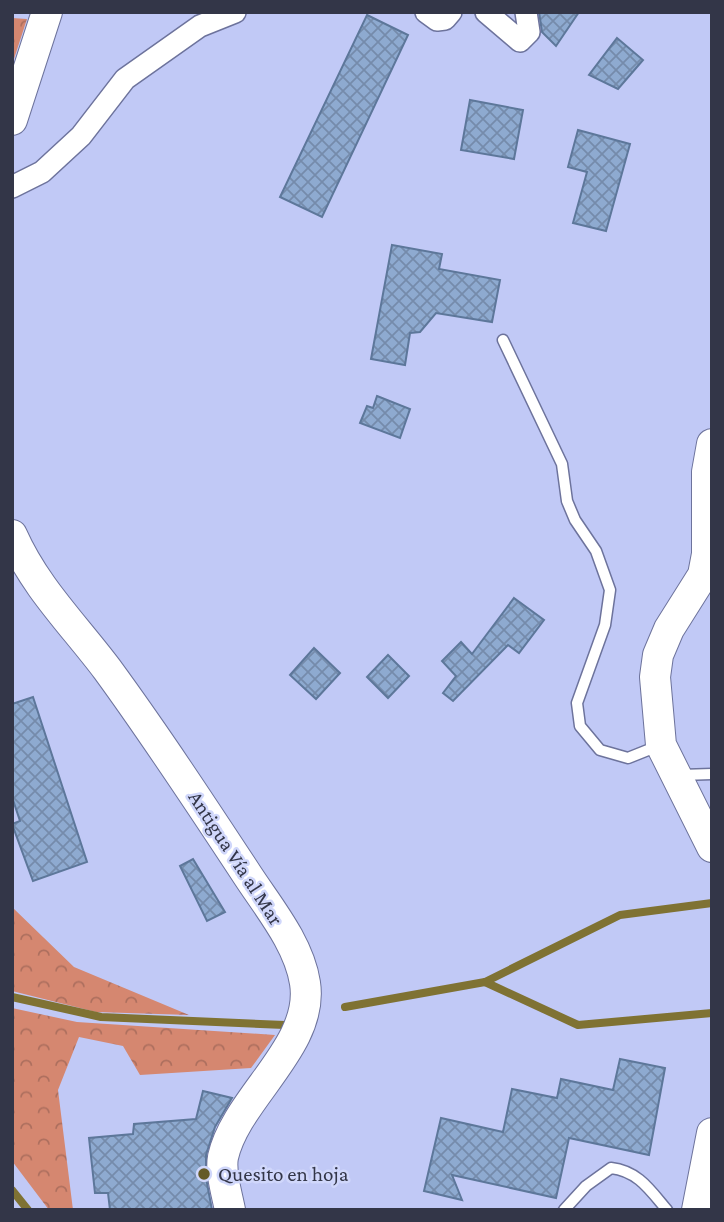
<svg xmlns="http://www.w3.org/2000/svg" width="724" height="1222" font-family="'Crimson Pro',serif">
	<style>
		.forest { fill: url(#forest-crowns) }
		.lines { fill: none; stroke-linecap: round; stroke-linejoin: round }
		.stream { stroke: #7f7233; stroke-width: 8 }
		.building { fill: url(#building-cross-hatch); stroke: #5d779a; stroke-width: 2 }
		.service-casing { stroke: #6d739c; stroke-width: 13 }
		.minor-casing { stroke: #6d739c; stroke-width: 24 }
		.secondary-casing { stroke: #6d739c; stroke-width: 32 }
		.service { stroke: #fff; stroke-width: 10 }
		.minor { stroke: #fff; stroke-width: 21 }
		.secondary { stroke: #fff; stroke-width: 30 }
		.poi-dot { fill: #655a27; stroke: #d0d7fb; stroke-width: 2.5 }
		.labels { text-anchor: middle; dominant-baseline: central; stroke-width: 5; stroke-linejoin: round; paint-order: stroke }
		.street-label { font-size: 21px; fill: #333648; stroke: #d0d7fb }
		.poi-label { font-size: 21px; fill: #333648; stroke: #d0d7fb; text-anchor: start }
	</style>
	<defs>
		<pattern id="forest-crowns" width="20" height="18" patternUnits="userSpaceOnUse" patternTransform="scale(1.75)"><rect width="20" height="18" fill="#d58770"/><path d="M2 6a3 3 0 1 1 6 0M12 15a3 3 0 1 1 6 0" fill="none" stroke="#ad6f5e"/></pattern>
		<pattern id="building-cross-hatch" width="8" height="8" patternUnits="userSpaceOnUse" patternTransform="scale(1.75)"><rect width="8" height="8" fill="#8eaad0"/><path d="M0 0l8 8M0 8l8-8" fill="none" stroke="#758bab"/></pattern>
	</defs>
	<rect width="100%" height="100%" fill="#c1c9f6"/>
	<g class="forest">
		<polygon points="12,18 27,19 12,65"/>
		<polygon points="12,907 74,967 189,1015 96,1012 12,991"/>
		<polygon points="12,1008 77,1022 275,1035 251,1068 140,1075 123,1046 79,1037 58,1090 73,1210 49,1210 12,1161"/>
	</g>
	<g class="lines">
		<g class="stream">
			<polyline points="485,982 620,915 712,903"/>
			<polyline points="12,997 101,1017 285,1025"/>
			<polyline points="345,1007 485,982 578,1025 712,1013"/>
			<polyline points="12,1190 28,1210"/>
		</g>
	</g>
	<g class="building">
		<polygon points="539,12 579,12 556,46 542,32"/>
		<polygon points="367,15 408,35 322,217 280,197"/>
		<polygon points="617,38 643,60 618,89 589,75"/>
		<polygon points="470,100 523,110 514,159 461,150"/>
		<polygon points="578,130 630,144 606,231 573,223 587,172 568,167"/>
		<polygon points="392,245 442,254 439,269 500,280 492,322 436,313 420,332 410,333 405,365 371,359"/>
		<polygon points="377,396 410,409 400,438 360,423 367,406 373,408"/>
		<polygon points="514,598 544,620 519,653 508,645 453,701 443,693 456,676 442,661 461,642 472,654"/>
		<polygon points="314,648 340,673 316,699 290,675"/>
		<polygon points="388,655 409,676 388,698 367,677"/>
		<polygon points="33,697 87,862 33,881 12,824 20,821 12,797 12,704"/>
		<polygon points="193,859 225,912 207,921 180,866"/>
		<polygon points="620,1059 665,1068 649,1155 569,1138 556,1198 452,1175 462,1200 424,1191 441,1118 503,1132 512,1089 557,1098 561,1079 613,1090"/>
		<polygon points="203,1091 232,1098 215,1127 206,1155 206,1178 212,1210 110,1210 108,1193 95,1193 89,1138 133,1134 134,1124 196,1119"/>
	</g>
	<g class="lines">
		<defs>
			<g id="service">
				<polyline points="503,340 562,464 567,501 575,520 596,551 610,590 605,625 577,703 580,726 600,750 628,758 658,746"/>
				<polyline points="681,775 712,774"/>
				<path d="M 564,1210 L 586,1186 L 611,1168 C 638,1171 650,1190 667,1210"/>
			</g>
			<g id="minor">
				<polyline points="426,12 437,20 445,19 451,12"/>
				<polyline points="486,12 520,41 529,32 526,12"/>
				<polyline points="12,187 42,172 81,136 125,79 200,26 235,12"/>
			</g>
			<g id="secondary">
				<polyline points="12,120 47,12"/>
				<polyline points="712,444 707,472 707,554 703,575 669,629 658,655 655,677 661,745 712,847"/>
				<path d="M 12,535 C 35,587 73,624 107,669 C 156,736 202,806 248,876 C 269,908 299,944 305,983 C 315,1046 236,1098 223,1157 C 220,1173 227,1194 230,1210"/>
				<polyline points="697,1210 712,1133"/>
			</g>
		</defs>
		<use href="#service" class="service-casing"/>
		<use href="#minor" class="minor-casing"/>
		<use href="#secondary" class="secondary-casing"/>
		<use href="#service" class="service"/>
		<use href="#minor" class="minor"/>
		<use href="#secondary" class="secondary"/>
	</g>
	<circle class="poi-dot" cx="204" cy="1174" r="7"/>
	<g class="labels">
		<g class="street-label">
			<text transform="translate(236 858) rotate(57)">Antigua Vía al Mar</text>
		</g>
		<g class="poi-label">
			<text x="218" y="1174">Quesito en hoja</text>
		</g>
	</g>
	<rect width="724" height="1222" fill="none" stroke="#333648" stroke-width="28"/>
</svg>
